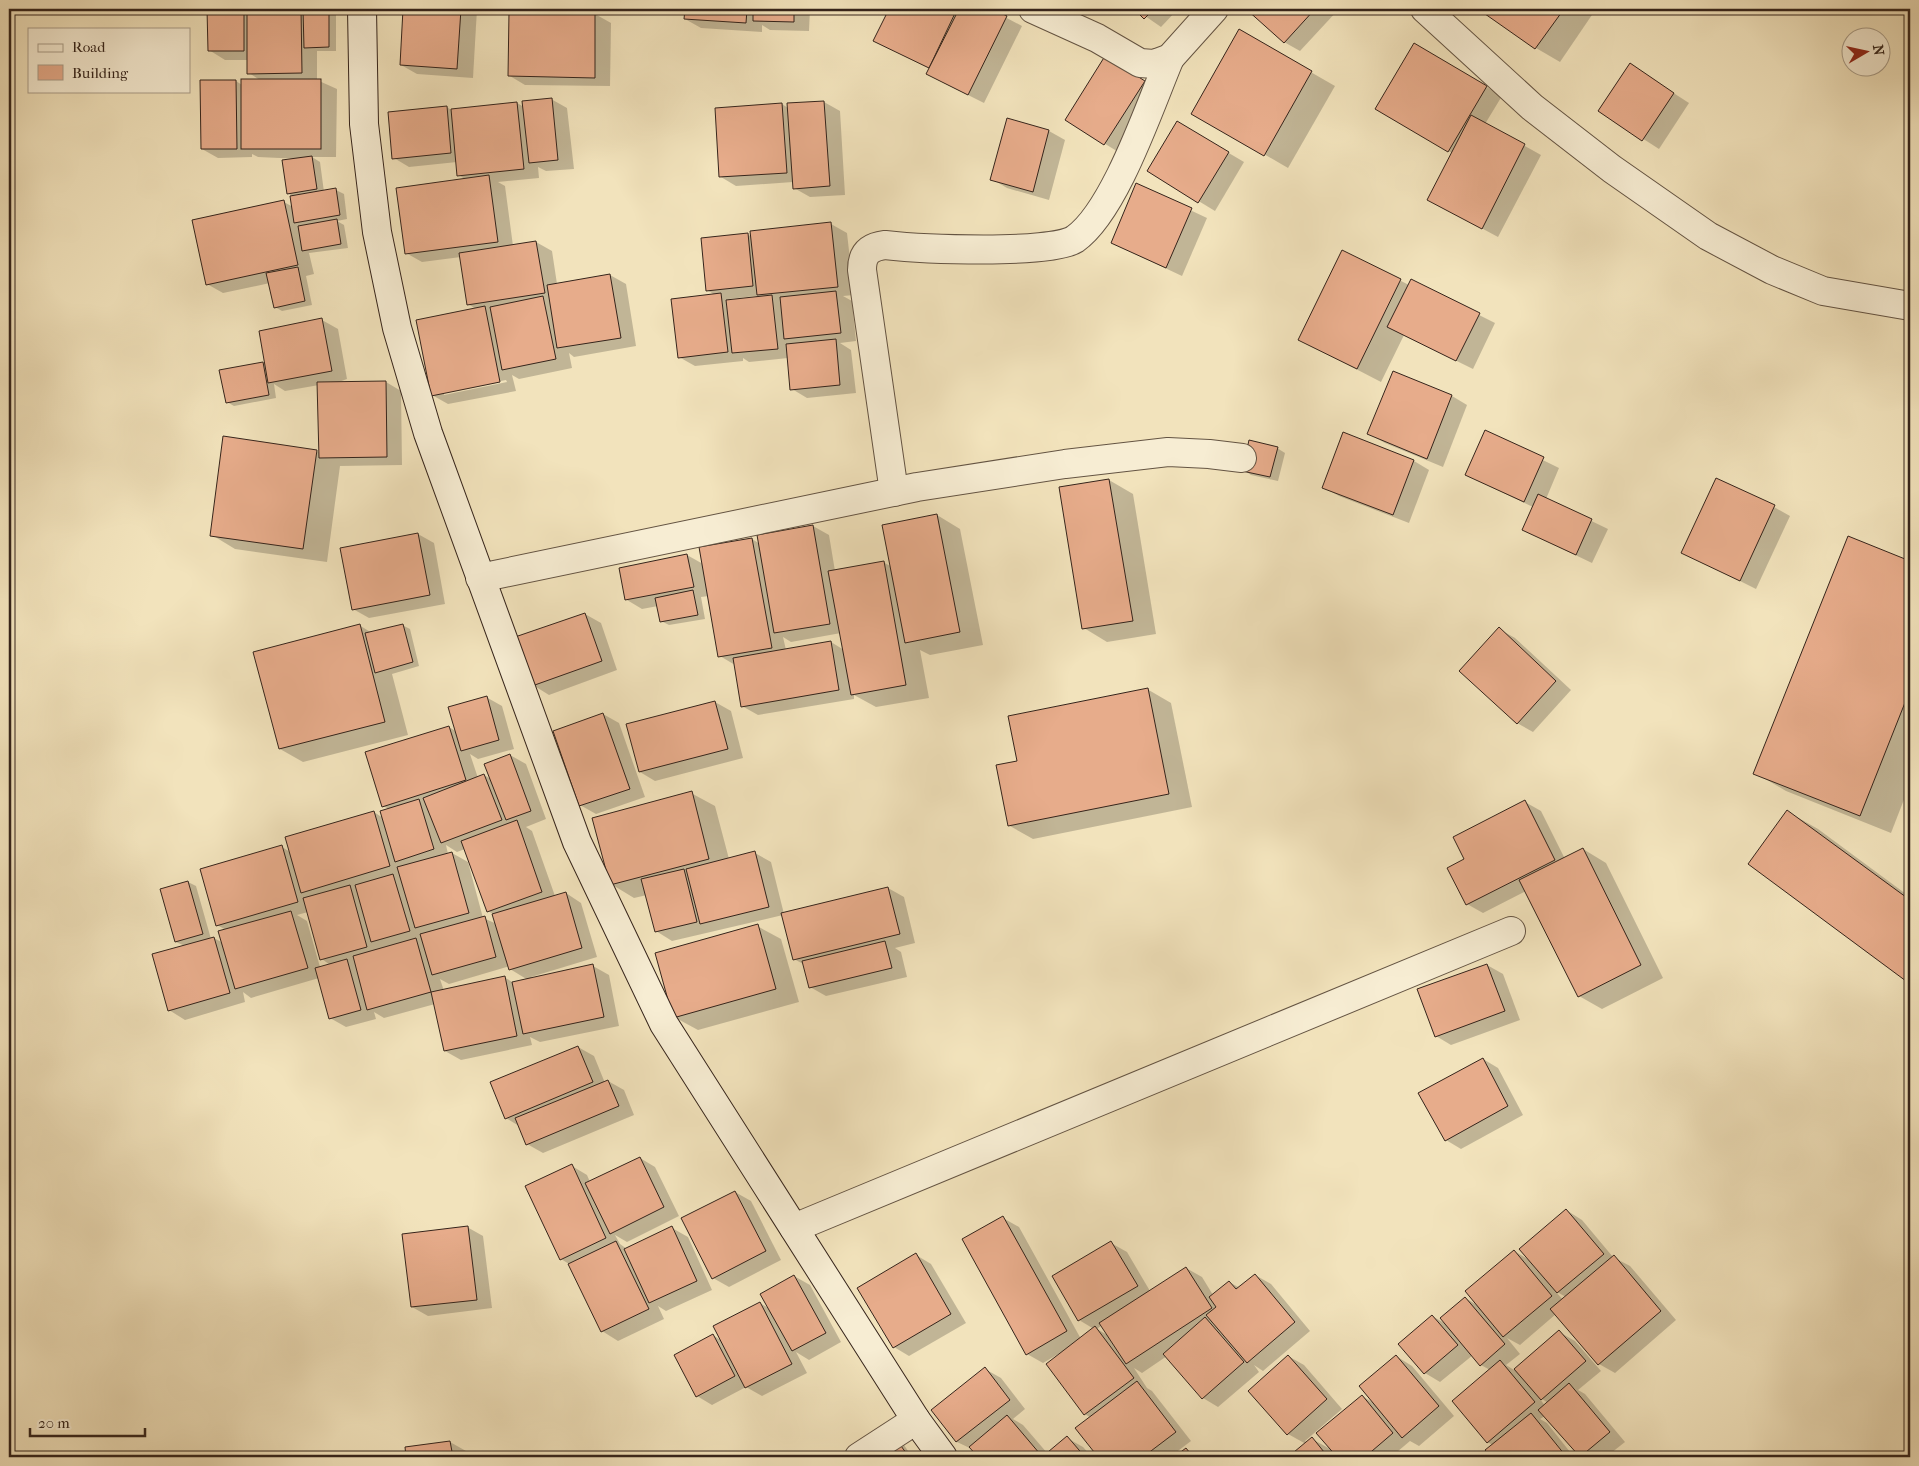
<svg xmlns="http://www.w3.org/2000/svg" width="1919" height="1466" font-family="'IM FELL French Canon',serif">
	<style>
		.shadow { fill: #0003; fill-rule: evenodd }
		.building { fill: #e7ac8b; stroke: #35241b }
		.lines { fill: none; stroke-linecap: round; stroke-linejoin: round }
		.street-casing { stroke: #645443; stroke-width: 30 }
		.secondary-casing { stroke: #35241b; stroke-width: 30 }
		.street { stroke: #f7edd3; stroke-width: 28 }
		.secondary { stroke: #f7edd3; stroke-width: 28 }
	</style>
	<rect width="100%" height="100%" fill="#f2e3bc"/>
	<filter id="stains"><feTurbulence type="fractalNoise" baseFrequency=".004" numOctaves="4"/><feColorMatrix values="0 0 0 0 .2 0 0 0 0 .09 0 0 0 0 .02 0 0 0 .5 -.17"/></filter>
	<radialGradient id="worn" r=".72"><stop offset=".6" stop-color="#630" stop-opacity="0"/><stop offset="1" stop-color="#630" stop-opacity=".3"/></radialGradient>
	<g class="shadow">
		<polygon points="209,9 336,9 336,51 317,51 317,80 337,89 336,157 312,157 320,162 324,192 336,190 344,194 347,219 337,221 344,225 348,248 309,253 314,274 306,276 312,305 282,311 275,307 270,283 223,293 207,284 284,202 293,207 294,197 288,193 301,159 258,157 252,154 252,157 218,158 202,149 236,81 242,85 260,80 249,73 248,60 225,60 209,50"/>
		<polygon points="405,9 477,9 473,78 417,74 401,65"/>
		<polygon points="686,9 810,9 809,31 770,30 762,25 762,32 701,28 685,19"/>
		<polygon points="890,9 990,9 1022,26 984,103 944,83 930,69 875,41"/>
		<polygon points="1135,9 1178,9 1161,27"/>
		<polygon points="1248,9 1337,9 1338,10 1300,51 1284,42"/>
		<polygon points="1480,9 1596,9 1560,62 1536,48"/>
		<polygon points="595,14 611,23 610,86 525,85 510,76"/>
		<polygon points="1239,31 1335,86 1288,168 1193,113"/>
		<polygon points="1415,45 1502,96 1485,124 1541,155 1498,237 1444,208 1452,153 1377,108"/>
		<polygon points="1630,65 1689,103 1659,149 1600,111"/>
		<polygon points="1121,67 1160,91 1120,153 1066,120"/>
		<path d="M 551,99 L 567,108 L 574,169 L 546,171 L 538,167 L 539,178 L 498,182 L 505,186 L 513,246 L 536,242 L 552,251 L 557,284 L 610,275 L 626,284 L 636,346 L 574,357 L 569,353 L 572,368 L 519,379 L 512,375 L 516,391 L 448,404 L 432,395 L 476,309 L 468,304 L 461,257 L 422,262 L 406,253 L 466,180 L 459,175 L 457,162 L 409,167 L 394,158 L 447,107 L 451,110 L 517,103 L 524,107 ZM 506,380 L 507,382 L 444,395 L 444,392 Z"/>
		<polygon points="824,102 840,111 845,195 810,197 794,188 793,182 736,186 721,177 782,104 788,108"/>
		<polygon points="1007,119 1049,131 1065,140 1049,200 1007,188 992,179"/>
		<polygon points="1178,123 1244,162 1215,211 1149,171"/>
		<polygon points="1137,185 1207,218 1182,276 1112,243"/>
		<path d="M 831,224 L 847,233 L 854,295 L 843,296 L 852,301 L 856,341 L 840,343 L 851,350 L 856,393 L 807,398 L 792,389 L 788,358 L 749,362 L 743,358 L 743,361 L 695,366 L 679,357 L 715,295 L 707,290 L 747,234 L 752,237 ZM 756,296 L 756,298 L 733,301 L 729,299 Z"/>
		<polygon points="1343,252 1409,285 1411,281 1495,323 1473,369 1404,335 1381,382 1300,340"/>
		<polygon points="322,320 338,329 347,379 336,383 386,382 401,391 402,465 340,466 327,562 235,549 212,535 317,451 320,453 319,385 285,391 274,384 276,398 234,406 227,402 263,363 266,365"/>
		<polygon points="1394,372 1452,396 1467,405 1443,467 1385,443 1369,434"/>
		<polygon points="1486,432 1559,468 1546,499 1608,529 1592,563 1523,530 1533,507 1466,475"/>
		<polygon points="1277,448 1285,453 1278,481 1251,475 1244,470"/>
		<polygon points="1414,461 1429,470 1409,523 1339,496 1323,487"/>
		<polygon points="1109,480 1133,494 1156,634 1107,642 1084,628"/>
		<polygon points="1774,507 1790,516 1756,589 1682,552"/>
		<path d="M 937,515 L 960,529 L 983,645 L 930,655 L 920,650 L 929,698 L 876,707 L 854,695 L 854,699 L 758,715 L 742,706 L 735,665 L 720,656 L 709,596 L 701,597 L 705,619 L 669,625 L 661,621 L 658,606 L 642,609 L 627,600 L 687,555 L 703,564 L 752,539 L 760,544 L 813,526 L 829,535 L 835,571 L 883,562 L 892,567 ZM 841,633 L 844,650 L 831,642 L 786,650 L 783,637 L 791,642 Z"/>
		<polygon points="418,534 434,543 445,604 369,618 353,609"/>
		<polygon points="1849,538 1910,563 1910,784 1891,833 1786,791 1755,773"/>
		<polygon points="585,614 601,623 617,670 549,695 533,685"/>
		<polygon points="359,625 372,633 402,625 410,629 419,666 392,674 408,735 303,762 280,749"/>
		<polygon points="1499,629 1515,638 1571,690 1533,732 1517,723"/>
		<polygon points="1147,689 1171,703 1192,807 1033,839 1010,826 1019,762"/>
		<path d="M 486,697 L 502,706 L 514,749 L 478,759 L 470,754 L 478,778 L 484,775 L 491,779 L 510,755 L 526,764 L 546,819 L 526,827 L 532,831 L 555,896 L 566,893 L 581,903 L 597,957 L 531,977 L 531,979 L 593,966 L 609,975 L 619,1026 L 540,1042 L 530,1037 L 532,1045 L 461,1060 L 445,1051 L 435,1004 L 384,1018 L 374,1012 L 376,1019 L 346,1027 L 330,1018 L 319,978 L 251,998 L 243,992 L 245,1002 L 185,1020 L 169,1010 L 185,946 L 176,942 L 162,890 L 188,882 L 196,886 L 211,939 L 214,938 L 223,943 L 226,930 L 217,925 L 282,847 L 290,852 L 374,812 L 383,818 L 389,809 L 383,806 L 449,727 L 457,732 ZM 446,845 L 457,852 L 465,849 L 488,911 L 493,914 L 497,924 L 483,918 L 468,862 L 452,853 L 448,854 ZM 308,912 L 322,959 L 330,965 L 320,967 L 307,921 L 297,915 ZM 510,966 L 510,969 L 528,980 L 514,983 L 504,977 L 444,991 L 440,979 L 449,984 Z"/>
		<polygon points="715,702 731,711 743,758 655,781 640,772"/>
		<polygon points="603,714 619,723 645,797 596,814 580,805"/>
		<polygon points="691,793 715,806 729,859 755,853 771,862 784,914 888,888 904,897 915,943 895,948 901,952 907,977 826,996 810,987 805,965 794,959 783,915 672,941 656,931 647,895 634,898 611,884"/>
		<polygon points="1525,802 1541,811 1565,859 1583,849 1606,863 1663,978 1602,1009 1579,996 1526,891 1483,913 1467,904 1466,860"/>
		<polygon points="1788,812 1818,829 1910,897 1910,982 1750,864"/>
		<polygon points="757,926 781,939 799,1002 698,1030 674,1017"/>
		<polygon points="1487,965 1503,974 1520,1020 1451,1045 1436,1036"/>
		<polygon points="578,1047 594,1056 605,1083 608,1081 624,1090 634,1115 543,1153 527,1144 519,1126 506,1118"/>
		<polygon points="1483,1059 1498,1068 1523,1115 1461,1149 1446,1140"/>
		<polygon points="640,1158 655,1167 679,1216 627,1242 615,1235 620,1244 627,1249 672,1228 688,1237 712,1290 666,1311 658,1306 664,1319 618,1341 602,1331 569,1264 561,1259 572,1166 587,1175 590,1182"/>
		<polygon points="735,1192 751,1201 781,1260 729,1287 713,1278"/>
		<path d="M 1566,1210 L 1582,1220 L 1613,1257 L 1630,1266 L 1676,1320 L 1615,1373 L 1599,1364 L 1556,1314 L 1520,1345 L 1507,1338 L 1520,1354 L 1506,1365 L 1514,1370 L 1559,1332 L 1575,1341 L 1601,1371 L 1578,1390 L 1585,1394 L 1625,1442 L 1606,1457 L 1580,1457 L 1545,1416 L 1540,1419 L 1547,1423 L 1574,1457 L 1493,1457 L 1487,1450 L 1493,1445 L 1487,1442 L 1490,1370 L 1481,1365 L 1473,1355 L 1440,1382 L 1425,1373 L 1432,1316 L 1446,1324 L 1465,1298 L 1479,1306 L 1514,1251 L 1531,1261 ZM 1556,1292 L 1557,1292 L 1566,1297 L 1563,1300 ZM 1538,1396 L 1548,1403 L 1545,1406 Z"/>
		<path d="M 1003,1218 L 1019,1227 L 1081,1339 L 1094,1329 L 1079,1320 L 1054,1277 L 1111,1243 L 1127,1252 L 1150,1291 L 1186,1268 L 1202,1277 L 1213,1295 L 1229,1282 L 1240,1288 L 1255,1275 L 1271,1284 L 1310,1331 L 1263,1371 L 1254,1365 L 1259,1372 L 1218,1407 L 1203,1398 L 1167,1356 L 1142,1373 L 1134,1368 L 1147,1388 L 1152,1391 L 1191,1441 L 1170,1457 L 1099,1457 L 1077,1428 L 1091,1418 L 1085,1414 L 1060,1353 L 1043,1363 L 1027,1354 ZM 1102,1325 L 1109,1336 L 1097,1329 Z"/>
		<polygon points="467,1227 483,1236 492,1308 428,1316 412,1307"/>
		<polygon points="916,1255 931,1264 966,1323 909,1356 894,1347"/>
		<polygon points="794,1276 810,1285 841,1342 809,1360 796,1352 807,1373 762,1396 746,1387 712,1405 697,1396 713,1335 722,1341 760,1303 770,1309"/>
		<polygon points="1288,1356 1304,1365 1342,1409 1305,1441 1307,1443 1312,1439 1332,1450 1362,1396 1375,1404 1396,1356 1412,1366 1454,1416 1419,1446 1410,1441 1391,1457 1290,1457 1306,1444 1288,1434"/>
		<polygon points="985,1369 1001,1378 1025,1409 1013,1419 1023,1425 1048,1454 1067,1438 1083,1447 1092,1457 980,1457 974,1450 957,1442 933,1410"/>
		<polygon points="896,1441 904,1445 912,1457 873,1457"/>
		<polygon points="450,1442 466,1451 467,1457 407,1457 406,1448"/>
		<polygon points="1186,1449 1200,1457 1176,1457"/>
		<polygon points="608,1455 659,1456 662,1457 608,1457"/>
	</g>
	<g class="building">
		<polygon points="207,9 244,9 244,51 208,51"/>
		<polygon points="247,9 301,9 302,73 247,74"/>
		<polygon points="303,9 329,9 329,47 304,48"/>
		<polygon points="403,9 461,9 457,69 400,65"/>
		<polygon points="685,9 747,9 746,23 684,19"/>
		<polygon points="753,9 794,9 794,22 753,21"/>
		<polygon points="889,9 957,9 929,68 873,41"/>
		<polygon points="959,9 993,9 1007,16 968,95 926,74"/>
		<polygon points="1134,9 1154,9 1144,19"/>
		<polygon points="1246,9 1315,9 1284,43"/>
		<polygon points="1478,9 1564,9 1535,49"/>
		<polygon points="509,12 595,13 595,78 508,76"/>
		<polygon points="1239,29 1312,71 1264,156 1191,114"/>
		<polygon points="1414,43 1487,86 1448,152 1375,109"/>
		<polygon points="1105,56 1145,81 1104,145 1065,120"/>
		<polygon points="1630,63 1674,93 1642,141 1598,111"/>
		<rect x="241" y="79" width="80" height="70"/>
		<polygon points="200,80 236,80 237,149 201,149"/>
		<polygon points="552,98 558,160 529,163 522,101"/>
		<polygon points="824,101 830,186 793,189 787,103"/>
		<polygon points="517,102 524,169 457,176 451,109"/>
		<polygon points="782,103 787,173 719,177 715,108"/>
		<polygon points="447,106 451,153 392,159 388,112"/>
		<polygon points="1471,115 1525,144 1482,229 1427,200"/>
		<polygon points="1007,118 1049,130 1033,192 990,180"/>
		<polygon points="1177,121 1229,152 1198,203 1147,171"/>
		<polygon points="312,156 317,189 287,194 282,160"/>
		<polygon points="489,175 498,242 405,254 396,188"/>
		<polygon points="1136,183 1192,208 1166,268 1111,243"/>
		<polygon points="336,188 340,215 294,223 290,196"/>
		<polygon points="284,200 298,265 206,285 192,220"/>
		<polygon points="337,219 341,244 302,251 298,226"/>
		<polygon points="831,222 838,287 757,295 750,231"/>
		<polygon points="748,233 753,286 706,291 701,238"/>
		<polygon points="536,241 545,293 467,305 459,253"/>
		<polygon points="1342,250 1401,279 1357,369 1298,340"/>
		<polygon points="298,267 305,301 274,308 266,273"/>
		<polygon points="610,274 621,338 557,348 547,285"/>
		<polygon points="1411,279 1480,313 1456,361 1387,327"/>
		<polygon points="836,291 841,333 784,339 780,297"/>
		<polygon points="721,293 728,352 678,358 671,299"/>
		<polygon points="772,295 778,349 732,353 726,300"/>
		<polygon points="543,296 556,359 502,370 490,307"/>
		<polygon points="485,306 500,382 431,396 416,320"/>
		<polygon points="322,318 332,371 268,383 259,331"/>
		<polygon points="836,339 840,385 790,390 786,344"/>
		<polygon points="263,362 269,395 226,403 219,370"/>
		<polygon points="1393,371 1452,395 1427,459 1367,434"/>
		<polygon points="386,381 387,457 319,458 317,382"/>
		<polygon points="1485,430 1544,457 1524,502 1465,475"/>
		<polygon points="1343,432 1414,460 1393,515 1322,488"/>
		<polygon points="223,436 317,450 303,549 210,536"/>
		<polygon points="1249,440 1278,447 1270,477 1242,471"/>
		<polygon points="1716,478 1775,505 1740,581 1681,553"/>
		<polygon points="1109,479 1133,621 1082,629 1059,487"/>
		<polygon points="1538,494 1592,519 1576,555 1522,530"/>
		<polygon points="937,514 960,632 905,643 882,525"/>
		<polygon points="813,525 830,624 774,633 757,535"/>
		<polygon points="418,533 430,595 352,610 340,548"/>
		<polygon points="1848,536 1910,561 1910,690 1860,816 1753,774"/>
		<polygon points="752,538 772,648 718,657 699,547"/>
		<polygon points="687,554 694,587 625,600 619,568"/>
		<polygon points="884,561 906,685 851,695 828,571"/>
		<polygon points="693,590 698,615 660,622 655,598"/>
		<polygon points="585,613 602,661 532,686 515,637"/>
		<polygon points="360,624 385,722 279,749 253,652"/>
		<polygon points="403,624 413,662 375,673 365,633"/>
		<polygon points="1499,627 1556,681 1517,724 1459,671"/>
		<polygon points="831,641 839,690 741,707 733,658"/>
		<polygon points="1148,688 1169,794 1008,826 996,765 1017,761 1008,716"/>
		<polygon points="487,696 499,740 461,751 448,707"/>
		<polygon points="715,701 728,749 639,772 626,724"/>
		<polygon points="603,713 630,789 579,806 553,731"/>
		<polygon points="449,726 466,780 382,807 365,752"/>
		<polygon points="510,754 531,811 506,820 484,764"/>
		<polygon points="484,774 502,820 441,843 423,798"/>
		<polygon points="692,791 709,859 610,885 592,818"/>
		<polygon points="419,799 434,849 395,862 380,811"/>
		<polygon points="1525,800 1555,860 1466,905 1447,868 1464,859 1453,837"/>
		<polygon points="1787,810 1910,900 1910,984 1748,864"/>
		<polygon points="374,811 390,866 301,893 285,837"/>
		<polygon points="517,820 542,892 487,912 461,841"/>
		<polygon points="282,845 298,902 216,926 200,869"/>
		<polygon points="1583,848 1641,965 1578,997 1519,880"/>
		<polygon points="755,851 769,907 700,924 686,869"/>
		<polygon points="452,852 469,913 415,928 397,867"/>
		<polygon points="684,869 697,922 655,932 641,879"/>
		<polygon points="393,874 410,931 371,942 355,885"/>
		<polygon points="188,881 203,934 175,942 160,889"/>
		<polygon points="350,885 367,947 320,960 303,898"/>
		<polygon points="888,887 900,934 793,960 781,913"/>
		<polygon points="566,892 582,948 509,970 492,914"/>
		<polygon points="291,911 308,968 235,989 218,931"/>
		<polygon points="485,916 496,957 432,975 420,934"/>
		<polygon points="758,924 776,989 673,1018 655,953"/>
		<polygon points="214,937 230,993 168,1011 152,954"/>
		<polygon points="416,938 431,992 367,1010 353,956"/>
		<polygon points="885,941 892,968 809,988 802,961"/>
		<polygon points="347,959 361,1010 329,1019 315,968"/>
		<polygon points="593,964 604,1017 523,1034 512,982"/>
		<polygon points="1487,964 1505,1011 1435,1037 1417,989"/>
		<polygon points="505,976 517,1036 444,1051 431,992"/>
		<polygon points="578,1046 593,1082 505,1119 490,1082"/>
		<polygon points="1483,1058 1508,1106 1445,1141 1418,1093"/>
		<polygon points="608,1080 619,1106 526,1145 515,1118"/>
		<polygon points="640,1157 664,1207 610,1234 585,1183"/>
		<polygon points="572,1164 606,1238 560,1260 525,1186"/>
		<polygon points="735,1191 766,1251 712,1279 681,1218"/>
		<polygon points="1566,1209 1604,1254 1557,1293 1519,1249"/>
		<polygon points="1003,1216 1067,1331 1026,1355 962,1239"/>
		<polygon points="468,1226 477,1300 411,1307 402,1234"/>
		<polygon points="672,1226 697,1281 649,1303 624,1249"/>
		<polygon points="616,1241 649,1309 601,1332 568,1264"/>
		<polygon points="1111,1241 1138,1286 1078,1321 1052,1276"/>
		<polygon points="1514,1250 1552,1296 1503,1337 1465,1291"/>
		<polygon points="916,1253 951,1314 893,1348 857,1288"/>
		<polygon points="1614,1255 1661,1311 1598,1365 1550,1309"/>
		<polygon points="1186,1267 1212,1308 1126,1364 1099,1323"/>
		<polygon points="1255,1274 1295,1322 1247,1363 1206,1315 1216,1307 1209,1297 1229,1281 1236,1289"/>
		<polygon points="794,1275 826,1333 792,1351 760,1294"/>
		<polygon points="1465,1297 1505,1344 1480,1366 1440,1318"/>
		<polygon points="760,1302 792,1364 745,1388 713,1326"/>
		<polygon points="1432,1315 1458,1345 1424,1374 1398,1344"/>
		<polygon points="1205,1317 1244,1362 1202,1399 1163,1354"/>
		<polygon points="1095,1326 1134,1378 1084,1415 1046,1364"/>
		<polygon points="1559,1330 1586,1361 1541,1400 1514,1369"/>
		<polygon points="713,1334 735,1376 696,1397 674,1355"/>
		<polygon points="1288,1355 1327,1399 1287,1435 1248,1391"/>
		<polygon points="1396,1355 1439,1406 1402,1438 1359,1386"/>
		<polygon points="1500,1360 1535,1402 1487,1443 1452,1401"/>
		<polygon points="985,1367 1010,1400 956,1442 931,1410"/>
		<polygon points="1137,1381 1176,1432 1143,1457 1098,1457 1075,1428"/>
		<polygon points="1569,1383 1610,1432 1580,1457 1538,1410"/>
		<polygon points="1362,1395 1393,1433 1365,1457 1337,1457 1316,1433"/>
		<polygon points="1531,1413 1565,1455 1562,1457 1491,1457 1485,1450"/>
		<polygon points="1007,1415 1040,1454 1035,1457 978,1457 969,1447"/>
		<polygon points="1067,1436 1085,1457 1042,1457"/>
		<polygon points="1312,1437 1328,1457 1288,1457"/>
		<polygon points="896,1439 909,1457 870,1457"/>
		<polygon points="450,1441 453,1457 406,1457 405,1447"/>
		<polygon points="1186,1448 1193,1457 1174,1457"/>
		<polygon points="607,1454 659,1454 659,1457 606,1457"/>
	</g>
	<g class="lines">
		<defs>
			<g id="street">
				<polyline points="1033,9 1097,38 1140,63 1154,64 1170,58 1214,9"/>
				<polyline points="1425,9 1532,107 1612,169 1708,236 1772,270 1823,291 1910,306"/>
				<path d="M 894,492 L 862,270 C 862,254 869,247 885,245 C 919,249 1050,255 1075,239 C 1115,211 1150,105 1170,58"/>
				<polyline points="480,578 917,487 1065,464 1168,452 1209,454 1242,458"/>
				<polyline points="794,1228 1511,931"/>
				<polyline points="859,1457 916,1420"/>
			</g>
			<polyline id="secondary" points="362,9 364,124 377,232 397,328 428,433 577,842 664,1024 916,1420 943,1457"/>
		</defs>
		<use href="#street" class="street-casing"/>
		<use href="#secondary" class="secondary-casing"/>
		<use href="#street" class="street"/>
		<use href="#secondary" class="secondary"/>
	</g>
	<rect width="1919" height="1466" fill="none" stroke="#f2e3bc" stroke-width="30"/>
	<rect x="10" y="10" width="1899" height="1446" fill="none" stroke="#35241b" stroke-width="2.5"/>
	<rect x="15" y="15" width="1889" height="1436" fill="none" stroke="#35241b"/>
	<rect x="28" y="28" width="162" height="65" fill="#f7edd3" stroke="#a99d89"/>
	<rect x="38" y="44" width="25" height="8" fill="#f7edd3" stroke="#a99d89"/>
	<text x="72" y="52" font-size="15" fill="#35241b">Road</text>
	<rect x="38" y="65" width="25" height="15" fill="#e7ac8b" stroke="#a99d89"/>
	<text x="72" y="78" font-size="15" fill="#35241b">Building</text>
	<g transform="translate(1866 52) rotate(81)"><circle r="24" fill="#f7edd3" stroke="#a99d89"/>
	<path d="M0-4L9 19L0 12L-9 19Z" fill="#8f2418"/>
	<text y="-8" font-size="14" font-weight="bold" text-anchor="middle" fill="#35241b">N</text>
	</g>
	<path d="M30 1428v8h115v-8" fill="none" stroke="#35241b" stroke-width="2.5"/>
	<text x="38" y="1428" font-size="15" fill="#35241b" stroke="#f7edd3" stroke-width="4" paint-order="stroke">20 m</text>
	<rect width="100%" height="100%" filter="url(#stains)"/>
	<rect width="100%" height="100%" fill="url(#worn)"/>
</svg>
